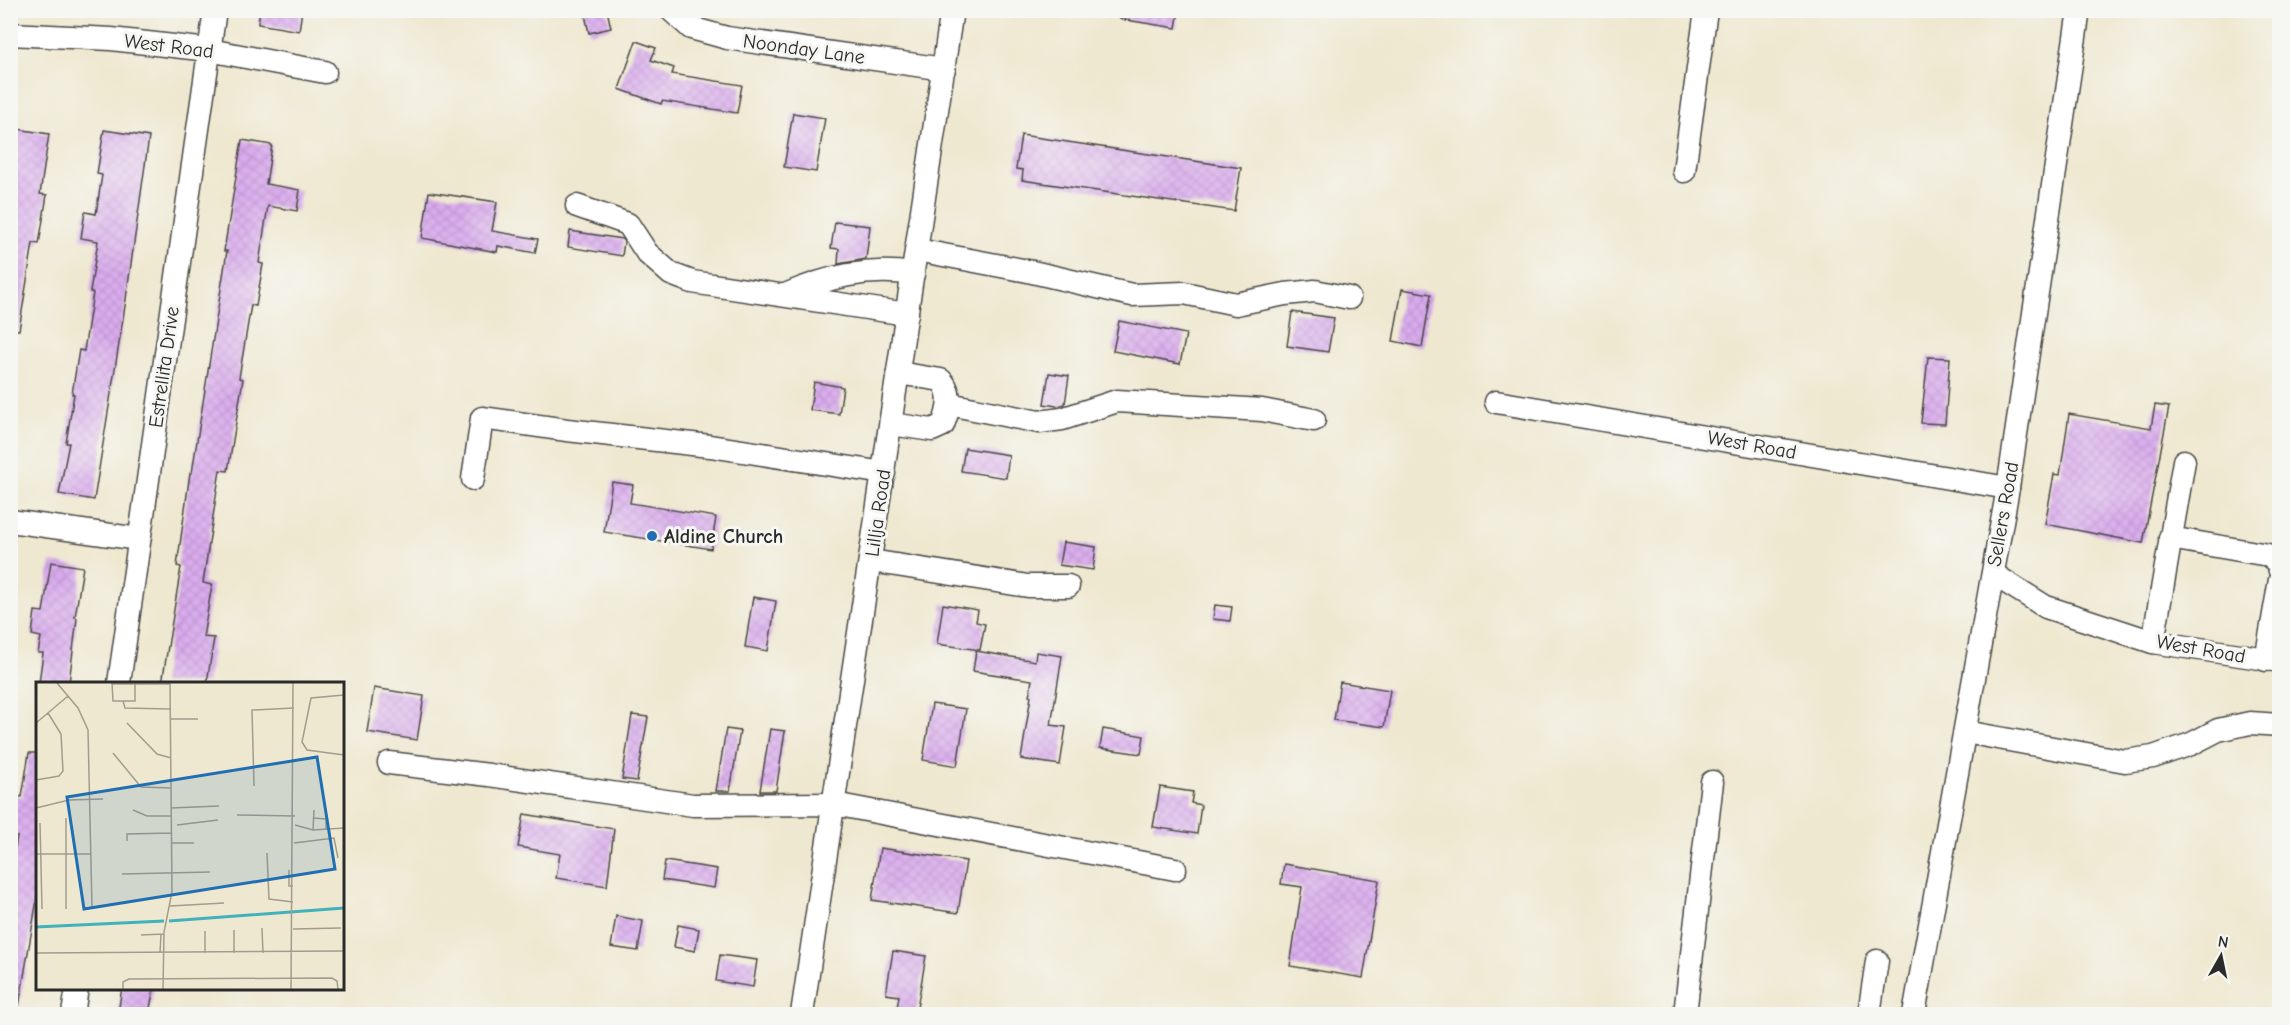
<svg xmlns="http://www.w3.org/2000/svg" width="2290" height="1025" font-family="'Comic Neue',sans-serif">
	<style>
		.building { fill: url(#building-cross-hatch) }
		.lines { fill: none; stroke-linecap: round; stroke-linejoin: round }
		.minor-casing { stroke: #484744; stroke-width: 25 }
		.minor { stroke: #fff; stroke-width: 22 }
		.poi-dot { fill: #1f6fb2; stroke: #f6f6f2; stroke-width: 2 }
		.labels { text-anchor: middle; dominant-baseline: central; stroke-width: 6; stroke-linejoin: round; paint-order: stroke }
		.street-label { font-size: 20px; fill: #2b2b2b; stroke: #f6f6f2 }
		.poi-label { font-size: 20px; font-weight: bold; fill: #2b2b2b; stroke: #f6f6f2; text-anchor: start }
		.inset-river { fill: none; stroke: #42b1bc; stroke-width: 3 }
		.inset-road { fill: none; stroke: #a19c8e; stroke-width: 1.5 }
		.view { fill: #1f6fb2; fill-opacity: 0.15; stroke: #1f6fb2; stroke-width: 3 }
		.inset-edge { fill: none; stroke: #2b2b2b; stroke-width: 3 }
	</style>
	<defs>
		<pattern id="building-cross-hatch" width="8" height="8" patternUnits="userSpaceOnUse" patternTransform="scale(1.5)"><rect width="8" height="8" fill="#daacee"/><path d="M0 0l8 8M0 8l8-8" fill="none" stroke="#bb94cc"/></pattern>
	</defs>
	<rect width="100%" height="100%" fill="#f6f6f2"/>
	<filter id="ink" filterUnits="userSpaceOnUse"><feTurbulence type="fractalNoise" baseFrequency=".0167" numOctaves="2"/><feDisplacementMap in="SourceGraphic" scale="12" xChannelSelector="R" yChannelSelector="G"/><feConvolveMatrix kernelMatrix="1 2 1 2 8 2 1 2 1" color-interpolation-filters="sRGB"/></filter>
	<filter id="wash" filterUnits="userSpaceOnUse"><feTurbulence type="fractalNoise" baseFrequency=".008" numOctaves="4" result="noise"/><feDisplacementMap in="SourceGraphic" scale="24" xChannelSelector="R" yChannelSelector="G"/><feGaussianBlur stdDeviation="1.35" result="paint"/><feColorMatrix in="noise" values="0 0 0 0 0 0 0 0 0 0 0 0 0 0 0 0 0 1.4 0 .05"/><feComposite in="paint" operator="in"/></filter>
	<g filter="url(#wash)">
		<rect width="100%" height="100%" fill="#efe8d0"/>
		<g id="blocks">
			<g class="building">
				<polygon points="260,10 302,10 299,31 258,24"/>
				<polygon points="584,10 607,10 611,28 589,33"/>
				<polygon points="1121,10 1179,10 1176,28 1120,19"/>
				<polygon points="636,41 656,48 651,60 674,68 672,74 742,85 737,113 662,101 661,104 619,89"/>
				<polygon points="793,113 825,118 816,172 784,167"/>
				<polygon points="17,129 49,134 40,194 47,195 39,244 33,243 19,330 10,330 10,168"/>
				<polygon points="104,130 149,137 125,306 94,500 59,494 69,443 66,443 74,394 72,394 79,350 84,351 93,293 90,292 98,241 81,238 85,212 96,214 102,175 97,174"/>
				<polygon points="1021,135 1241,168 1234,211 1022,180 1023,170 1016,169"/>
				<polygon points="242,140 272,145 266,184 300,190 297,211 268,206 259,263 263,264 256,306 251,305 239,378 243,379 228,471 220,470 203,583 212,585 203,637 214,638 207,683 162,683 181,567 177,566 190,473 192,473 201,415 227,251 224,251"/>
				<polygon points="429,192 497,202 492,231 538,239 535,253 498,246 497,252 422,238"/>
				<polygon points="835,222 870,226 866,259 838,264 839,249 831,248"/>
				<polygon points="570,231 622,239 624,242 622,256 568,247"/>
				<polygon points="1402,289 1431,294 1422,347 1393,341"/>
				<polygon points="1292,312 1334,318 1328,352 1287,346"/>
				<polygon points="1119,321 1186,334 1180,364 1113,351"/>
				<polygon points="1928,357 1950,358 1945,424 1921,423"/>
				<polygon points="1049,373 1069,376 1065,404 1057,406 1044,404"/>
				<polygon points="814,382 843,387 839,414 810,410"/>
				<polygon points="2155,405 2169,407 2143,543 2045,524 2054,474 2060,475 2069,414 2151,428"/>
				<polygon points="965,448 1009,455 1006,478 961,471"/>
				<polygon points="612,482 633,485 630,503 716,517 711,549 604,532"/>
				<polygon points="1063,542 1096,547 1093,570 1059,565"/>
				<polygon points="51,562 83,567 75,617 77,618 69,683 39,683 43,653 38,653 41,637 32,635 35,611 43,612"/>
				<polygon points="753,597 776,601 768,651 745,647"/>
				<polygon points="943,604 978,610 976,622 985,624 980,650 937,644"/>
				<polygon points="1215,605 1232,607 1230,621 1213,619"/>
				<polygon points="976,651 1035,661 1036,652 1062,656 1051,725 1066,727 1060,765 1021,759 1031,696 1029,696 1032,680 973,671"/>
				<polygon points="1340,682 1390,690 1384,727 1334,720"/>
				<polygon points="374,688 424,696 417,740 367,732"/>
				<polygon points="932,704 966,709 957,766 923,760"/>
				<polygon points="632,715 648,717 637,781 622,779"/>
				<polygon points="726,729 740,731 730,791 716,791"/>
				<polygon points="770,729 785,731 776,791 760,791"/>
				<polygon points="1103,729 1144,736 1141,754 1100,748"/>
				<polygon points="29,753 38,753 38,893 19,1006 10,1005 10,875 17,837 10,836 10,795 22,797"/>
				<polygon points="1160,787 1193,792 1191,803 1201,805 1197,834 1153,827"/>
				<polygon points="524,814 614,829 607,886 556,878 560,854 518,847"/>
				<polygon points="880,848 966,861 958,913 872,900"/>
				<polygon points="665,861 717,869 714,888 662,880"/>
				<polygon points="1284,864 1379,880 1363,978 1290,966 1302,887 1281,884"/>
				<polygon points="616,916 643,921 638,951 611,947"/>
				<polygon points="678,925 699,929 695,951 674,947"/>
				<polygon points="893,951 926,956 916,1014 896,1014 899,996 886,994"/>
				<polygon points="720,955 757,960 753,987 716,981"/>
				<polygon points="122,987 154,987 149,1014 118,1014"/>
			</g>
		</g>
	</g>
	<g filter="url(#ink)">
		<use href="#blocks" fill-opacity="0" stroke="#484744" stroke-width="1.5"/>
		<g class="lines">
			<defs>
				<g id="minor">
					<polyline points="671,10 691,28 727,38 944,69"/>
					<polyline points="10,34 111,39 209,50 325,72"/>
					<polyline points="1684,171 1706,10"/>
					<polyline points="577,206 628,224 647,253 671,274 692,282 907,314"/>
					<polyline points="917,250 1028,271 1132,295 1184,293 1236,304 1285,294 1315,291 1349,298"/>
					<path d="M 785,295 C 828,277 867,267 913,274"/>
					<polyline points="1496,402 2008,488"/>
					<polyline points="949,404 1039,422 1062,419 1117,401 1262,410 1314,420"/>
					<path d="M 891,424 L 932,430 L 943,425 C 949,410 953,392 941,380 L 898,373"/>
					<polyline points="473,479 482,418 567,430 710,446 884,473"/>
					<polyline points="10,521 139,539"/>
					<polyline points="2170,538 2268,555 2278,563 2280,571"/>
					<polyline points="871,561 1028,586 1068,586"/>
					<polyline points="1993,574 2046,607 2153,642 2280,661"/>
					<polyline points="2153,642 2184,461"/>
					<polyline points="2266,660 2280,580"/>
					<polyline points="119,683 215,10"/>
					<polyline points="1965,732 2125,761 2153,757 2191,744 2218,730 2250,723 2280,725"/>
					<polyline points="389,763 489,775 693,805 834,804 1175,869"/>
					<polyline points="73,1014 77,988"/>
					<polyline points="802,1014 952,10"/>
					<polyline points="1685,1014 1712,782"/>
					<polyline points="1869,1014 1877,961"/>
					<polyline points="1914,1014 2008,488 2079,10"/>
				</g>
			</defs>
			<use href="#minor" class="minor-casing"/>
			<use href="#minor" class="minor"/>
		</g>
	</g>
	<circle class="poi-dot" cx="652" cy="536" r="6"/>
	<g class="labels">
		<g class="street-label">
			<text transform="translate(169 46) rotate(7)">West Road</text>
			<text transform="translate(804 49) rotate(8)">Noonday Lane</text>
			<text transform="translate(164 367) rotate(-82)">Estrellita Drive</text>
			<text transform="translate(1752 445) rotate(10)">West Road</text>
			<text transform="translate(878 513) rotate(-82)">Lillja Road</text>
			<text transform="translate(2003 514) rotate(-80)">Sellers Road</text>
			<text transform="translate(2201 649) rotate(10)">West Road</text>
		</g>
		<g class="poi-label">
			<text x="664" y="536">Aldine Church</text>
		</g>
	</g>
	<g transform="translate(36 682)">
		<rect width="308" height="308" fill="#efe8d0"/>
		<path class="inset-river" d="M 133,239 L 308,226M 0,245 L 128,239"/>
		<path class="inset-road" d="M 21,1 L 42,26 L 52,48 L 56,226M 76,1 L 77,19 L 99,19 L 99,1M 76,2 L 134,2M 308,13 L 275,16 L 266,60 L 271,68 L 308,73M 87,19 L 89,26 L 134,27M 134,37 L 162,37M 0,41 L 32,14M 91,41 L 121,72 L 135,76M 77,71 L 105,105 L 135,106M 0,98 L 23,94 L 27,89 L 25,52 L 12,31M 218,104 L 216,28 L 258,26M 0,126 L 33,118 L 67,117M 135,126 L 183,124M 97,128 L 111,134 L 135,134M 201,133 L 259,134M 30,136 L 30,227M 277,136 L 290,137 L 290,148M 4,141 L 6,227M 141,143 L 182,138M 259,143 L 277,148 L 308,146M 277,148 L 278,128M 91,159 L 91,152 L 135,151M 136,161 L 158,161M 258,161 L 298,156 L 302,176M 231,171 L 233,217 L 257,220M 0,172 L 55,172M 253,188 L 253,204 L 257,204M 86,192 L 174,190M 134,224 L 188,221M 226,246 L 227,271M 257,247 L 305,246M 198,248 L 198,271M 169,249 L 169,271M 105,253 L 128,252M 0,271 L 308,269M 124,271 L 125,252M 87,307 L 87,300 L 93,297 L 296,296 L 301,299 L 302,307M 127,307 L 128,250 L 136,210 L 134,1M 255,307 L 257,1"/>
		<path class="view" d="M 281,75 L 299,187 L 48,227 L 31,115 Z"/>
		<rect width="308" height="308" class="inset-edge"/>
	</g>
	<rect width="2290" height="1025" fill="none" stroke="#f6f6f2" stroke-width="36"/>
	<g transform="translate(2221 956) rotate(9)" stroke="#f6f6f2" stroke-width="4.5" paint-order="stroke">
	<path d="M0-4.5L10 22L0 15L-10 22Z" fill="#2b2b2b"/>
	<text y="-9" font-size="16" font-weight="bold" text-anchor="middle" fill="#2b2b2b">N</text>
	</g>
</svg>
